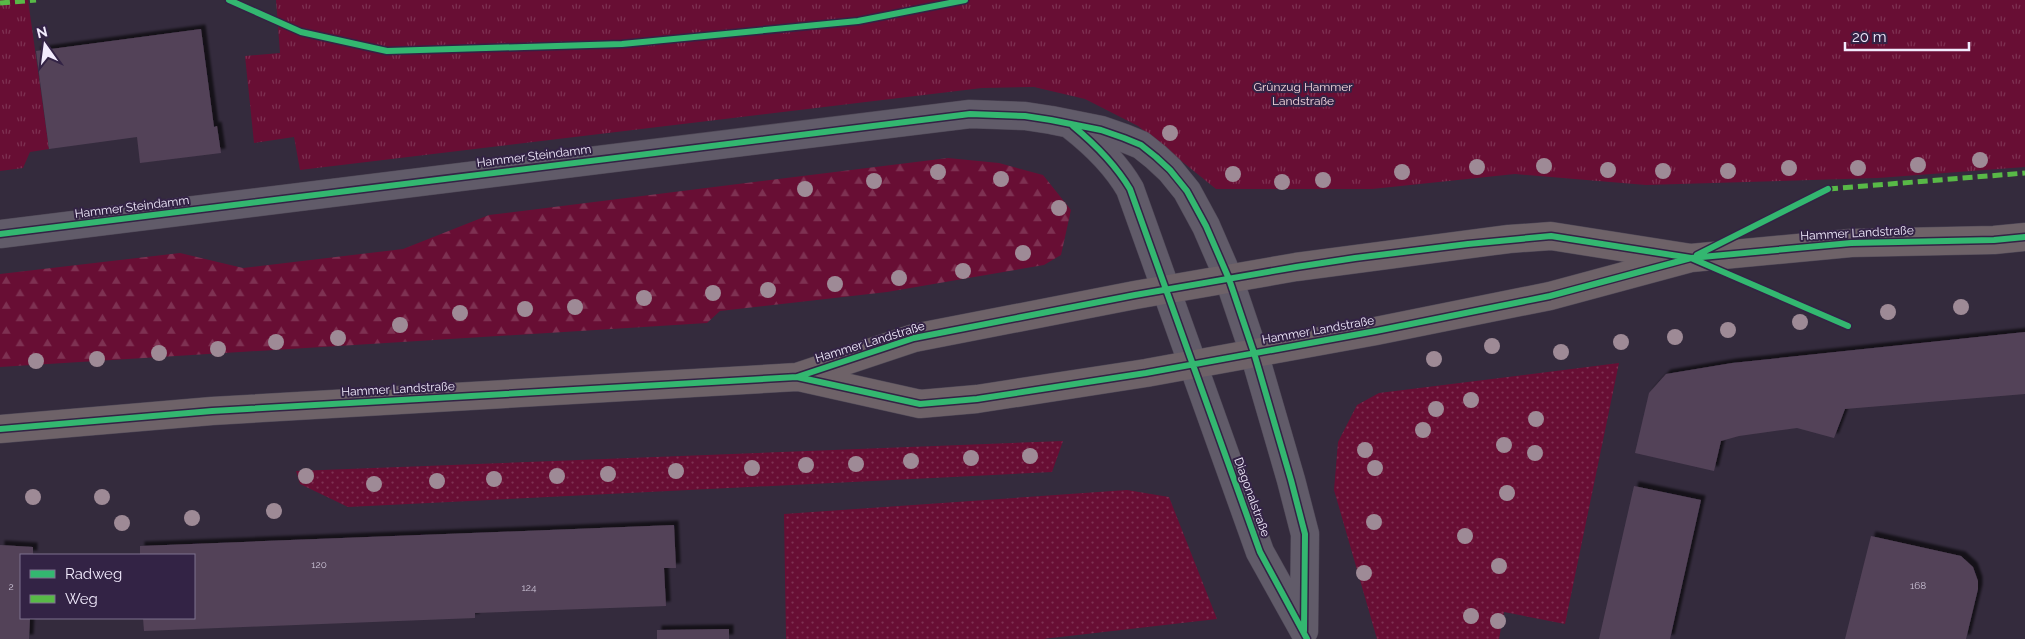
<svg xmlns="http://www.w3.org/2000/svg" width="2025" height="639" font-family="Raleway,sans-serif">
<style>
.grass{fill:url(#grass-dots)}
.forest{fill:url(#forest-firs)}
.park{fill:url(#park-tufts)}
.building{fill:#534258;filter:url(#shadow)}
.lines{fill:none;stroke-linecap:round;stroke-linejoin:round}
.minor-casing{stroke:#4f4857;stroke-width:29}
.major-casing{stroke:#4f4857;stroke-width:29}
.minor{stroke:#615b69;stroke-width:28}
.major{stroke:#6e6268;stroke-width:28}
.quiet{stroke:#58b947;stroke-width:5;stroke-dasharray:10 5;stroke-linecap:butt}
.cycleway-casing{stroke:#332345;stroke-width:9}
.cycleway{stroke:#33b770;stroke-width:6}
.tree{fill:#9e8a96}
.labels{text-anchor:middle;stroke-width:4;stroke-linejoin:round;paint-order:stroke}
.number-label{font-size:10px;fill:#cac1d4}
.park-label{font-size:12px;fill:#f5d8de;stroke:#332345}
.street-label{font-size:12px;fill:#f2ebfd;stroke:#332345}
</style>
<defs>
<pattern id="grass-dots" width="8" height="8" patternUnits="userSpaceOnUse" patternTransform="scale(1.25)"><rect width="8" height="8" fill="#680e34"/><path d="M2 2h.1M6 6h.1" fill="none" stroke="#7e3152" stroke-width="1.8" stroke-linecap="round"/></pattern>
<pattern id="forest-firs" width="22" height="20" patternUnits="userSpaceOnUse" patternTransform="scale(1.25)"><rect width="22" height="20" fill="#680e34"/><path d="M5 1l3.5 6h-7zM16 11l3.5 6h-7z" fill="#7e3152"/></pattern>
<pattern id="park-tufts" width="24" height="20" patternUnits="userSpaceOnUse" patternTransform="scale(1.25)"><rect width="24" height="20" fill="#680e34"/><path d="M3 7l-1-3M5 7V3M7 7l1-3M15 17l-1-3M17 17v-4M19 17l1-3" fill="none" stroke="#7e3152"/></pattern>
<filter id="shadow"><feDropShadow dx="4.5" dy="-4.5" stdDeviation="1" flood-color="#0009"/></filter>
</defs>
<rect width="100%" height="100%" fill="#342b3d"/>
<!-- grass -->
<path class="grass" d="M 1619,363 L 1565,624 L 1504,612 L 1499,639 L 1377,639 L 1334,490 L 1338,442 L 1357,405 L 1379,393 Z
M 1063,441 L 1052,472 L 348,507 L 300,484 L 296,471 Z
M 1127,490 L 1169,497 L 1217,619 L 1043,639 L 786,639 L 784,514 Z"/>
<!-- forest -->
<path class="forest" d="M 948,158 L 999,163 L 1043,175 L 1071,210 L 1061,255 L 1044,265 L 887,292 L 720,311 L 707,323 L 0,367 L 0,274 L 180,253 L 243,268 L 403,249 L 489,215 Z"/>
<!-- park -->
<path class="park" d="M 0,0 L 28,0 L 49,149 L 30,152 L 23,168 L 0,171 Z
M 276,0 L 2025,0 L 2025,167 L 1878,178 L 1646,185 L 1515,174 L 1372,189 L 1216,189 L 1138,126 L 1085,99 L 1034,87 L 982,88 L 300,170 L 294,137 L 254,143 L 245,56 L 280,53 Z"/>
<!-- building -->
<path class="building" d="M 201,29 L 214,127 L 217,126 L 221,153 L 140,163 L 137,137 L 49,149 L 36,51 Z
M 2025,332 L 2025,394 L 1845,409 L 1834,438 L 1797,428 L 1739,436 L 1721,441 L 1714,471 L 1635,453 L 1649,393 L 1666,374 L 1732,363 Z
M 1634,486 L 1701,500 L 1670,639 L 1599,639 Z
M 674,525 L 676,568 L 664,568 L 666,606 L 475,613 L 475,618 L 144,631 L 143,618 L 194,618 L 194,555 L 140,555 L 140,546 Z
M 1871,536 L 1961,556 L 1973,567 L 1978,581 L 1978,589 L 1966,639 L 1845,639 Z
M 0,545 L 33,547 L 33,555 L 21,555 L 21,618 L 30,618 L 29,639 L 0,639 Z
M 729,629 L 729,639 L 657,639 L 657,630 Z"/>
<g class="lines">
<!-- minor casing -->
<g class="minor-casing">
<path id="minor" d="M 1072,126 C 1095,144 1115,163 1130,189 L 1260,552 L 1304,631
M 0,234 L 970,114 L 1025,116 L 1051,120 L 1101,130 L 1124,138 L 1141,145 L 1156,157 L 1170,170 L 1187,191 L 1206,226 L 1229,279 L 1254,353 L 1291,480 L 1305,534 L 1304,631"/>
</g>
<!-- major casing -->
<g class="major-casing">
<path id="major" d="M 799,377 L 920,404 L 977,399 L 1146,373 L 1376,331 L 1550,296 L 1691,258 L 1851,243 L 1994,240 L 2025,237
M 0,429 L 212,411 L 797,377 L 914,338 L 1135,295 L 1296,267 L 1509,239 L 1551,236 L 1691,258"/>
</g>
<!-- minor -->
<use href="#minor" class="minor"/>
<!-- major -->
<use href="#major" class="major"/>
<!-- quiet -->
<path class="quiet" d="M 0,3 L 36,0
M 1828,189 L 2025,173"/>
<!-- cycleway casing -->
<g class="cycleway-casing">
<path id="cycleway" d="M 229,0 L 301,32 L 387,51 L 622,44 L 858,21 L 965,0
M 1073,126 C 1096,145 1115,164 1130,189 L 1260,552 L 1307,639
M 0,234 L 970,114 L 1025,116 L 1051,120 L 1101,130 L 1124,138 L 1141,145 L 1156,157 L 1170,170 L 1187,191 L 1206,226 L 1229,279 L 1254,353 L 1291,480 L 1305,534 L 1304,631
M 1697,255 L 1828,189
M 797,377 L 920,404 L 977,399 L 1146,373 L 1376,331 L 1550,296 L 1691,258 L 1851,243 L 1994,240 L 2025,237
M 0,429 L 212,411 L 797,377 L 914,338 L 1135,295 L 1296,267 L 1355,258 L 1468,244 L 1551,236 L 1691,258 L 1848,326"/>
</g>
<!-- cycleway -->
<use href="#cycleway" class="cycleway"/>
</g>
<!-- trees -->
<g class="tree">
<circle cx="1170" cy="133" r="8"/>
<circle cx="1980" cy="160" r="8"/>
<circle cx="1918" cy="165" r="8"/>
<circle cx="1544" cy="166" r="8"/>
<circle cx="1477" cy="167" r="8"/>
<circle cx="1789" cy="168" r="8"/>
<circle cx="1858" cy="168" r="8"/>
<circle cx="1608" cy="170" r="8"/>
<circle cx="1663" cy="171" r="8"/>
<circle cx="1728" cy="171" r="8"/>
<circle cx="938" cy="172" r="8"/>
<circle cx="1402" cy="172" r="8"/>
<circle cx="1233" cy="174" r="8"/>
<circle cx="1001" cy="179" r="8"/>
<circle cx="1323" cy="180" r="8"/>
<circle cx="874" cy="181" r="8"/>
<circle cx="1282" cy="182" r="8"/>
<circle cx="805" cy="189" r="8"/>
<circle cx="1059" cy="208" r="8"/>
<circle cx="1023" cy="253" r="8"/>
<circle cx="963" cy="271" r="8"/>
<circle cx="899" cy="278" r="8"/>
<circle cx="835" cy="284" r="8"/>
<circle cx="768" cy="290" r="8"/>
<circle cx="713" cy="293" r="8"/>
<circle cx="644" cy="298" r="8"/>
<circle cx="575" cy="307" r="8"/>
<circle cx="1961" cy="307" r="8"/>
<circle cx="525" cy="309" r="8"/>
<circle cx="1888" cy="312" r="8"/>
<circle cx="460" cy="313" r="8"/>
<circle cx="1800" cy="322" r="8"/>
<circle cx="400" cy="325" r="8"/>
<circle cx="1728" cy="330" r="8"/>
<circle cx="1675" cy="337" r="8"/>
<circle cx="338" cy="338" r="8"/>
<circle cx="276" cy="342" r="8"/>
<circle cx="1621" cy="342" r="8"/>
<circle cx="1492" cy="346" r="8"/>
<circle cx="218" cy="349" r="8"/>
<circle cx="1561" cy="352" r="8"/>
<circle cx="159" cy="353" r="8"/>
<circle cx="97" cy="359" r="8"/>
<circle cx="1434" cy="359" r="8"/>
<circle cx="36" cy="361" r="8"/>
<circle cx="1471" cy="400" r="8"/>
<circle cx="1436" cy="409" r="8"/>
<circle cx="1536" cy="419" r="8"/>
<circle cx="1423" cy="430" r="8"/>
<circle cx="1504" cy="445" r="8"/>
<circle cx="1365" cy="450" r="8"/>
<circle cx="1535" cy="453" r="8"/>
<circle cx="1030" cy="456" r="8"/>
<circle cx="971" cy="458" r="8"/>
<circle cx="911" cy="461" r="8"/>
<circle cx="856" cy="464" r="8"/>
<circle cx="806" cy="465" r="8"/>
<circle cx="752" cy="468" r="8"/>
<circle cx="1375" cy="468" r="8"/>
<circle cx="676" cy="471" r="8"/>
<circle cx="608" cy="474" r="8"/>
<circle cx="306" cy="476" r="8"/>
<circle cx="557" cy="476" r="8"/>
<circle cx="494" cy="479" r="8"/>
<circle cx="437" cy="481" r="8"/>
<circle cx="374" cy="484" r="8"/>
<circle cx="1507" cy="493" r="8"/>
<circle cx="33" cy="497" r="8"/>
<circle cx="102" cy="497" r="8"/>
<circle cx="274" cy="511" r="8"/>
<circle cx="192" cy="518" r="8"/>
<circle cx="1374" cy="522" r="8"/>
<circle cx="122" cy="523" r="8"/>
<circle cx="1465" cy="536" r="8"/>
<circle cx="1499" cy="566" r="8"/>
<circle cx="1364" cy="573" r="8"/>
<circle cx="1471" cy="616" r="8"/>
<circle cx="1498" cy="621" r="8"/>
</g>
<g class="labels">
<!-- number labels -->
<g class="number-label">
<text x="319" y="568">120</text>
<text x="1918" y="589">168</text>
<text x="11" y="590">2</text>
<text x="529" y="591">124</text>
</g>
<!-- park labels -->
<g class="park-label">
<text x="1303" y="91">Grünzug Hammer<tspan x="1303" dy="14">Landstraße</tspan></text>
</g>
<!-- street labels -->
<g class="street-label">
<text transform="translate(534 156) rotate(-7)" y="4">Hammer Steindamm</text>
<text transform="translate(132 207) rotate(-7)" y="4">Hammer Steindamm</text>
<text transform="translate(1857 233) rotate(-3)" y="4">Hammer Landstraße</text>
<text transform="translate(1318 330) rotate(-10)" y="4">Hammer Landstraße</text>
<text transform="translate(870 342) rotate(-17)" y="4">Hammer Landstraße</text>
<text transform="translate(398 389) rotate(-3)" y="4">Hammer Landstraße</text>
<text transform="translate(1252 497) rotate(70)" y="4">Diagonalstraße</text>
</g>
</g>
<!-- legend -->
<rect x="20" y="554" width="175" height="65" fill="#332345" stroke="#7f738f"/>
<rect x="30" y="570" width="25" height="8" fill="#33b770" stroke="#7f738f"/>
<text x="65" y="579" font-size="15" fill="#f2ebfd">Radweg</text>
<rect x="30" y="595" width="25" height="8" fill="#58b947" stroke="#7f738f"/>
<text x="65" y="604" font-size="15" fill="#f2ebfd">Weg</text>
<!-- north arrow -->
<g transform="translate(45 45) rotate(346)" stroke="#332345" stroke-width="4" paint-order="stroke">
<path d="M0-4L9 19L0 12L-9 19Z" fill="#f2ebfd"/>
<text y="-8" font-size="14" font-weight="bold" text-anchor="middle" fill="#f2ebfd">N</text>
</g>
<!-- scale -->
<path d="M1845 42v8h124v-8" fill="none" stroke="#f2ebfd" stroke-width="2.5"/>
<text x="1852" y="42" font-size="15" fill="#f2ebfd" stroke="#332345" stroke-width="4" paint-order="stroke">20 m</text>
</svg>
